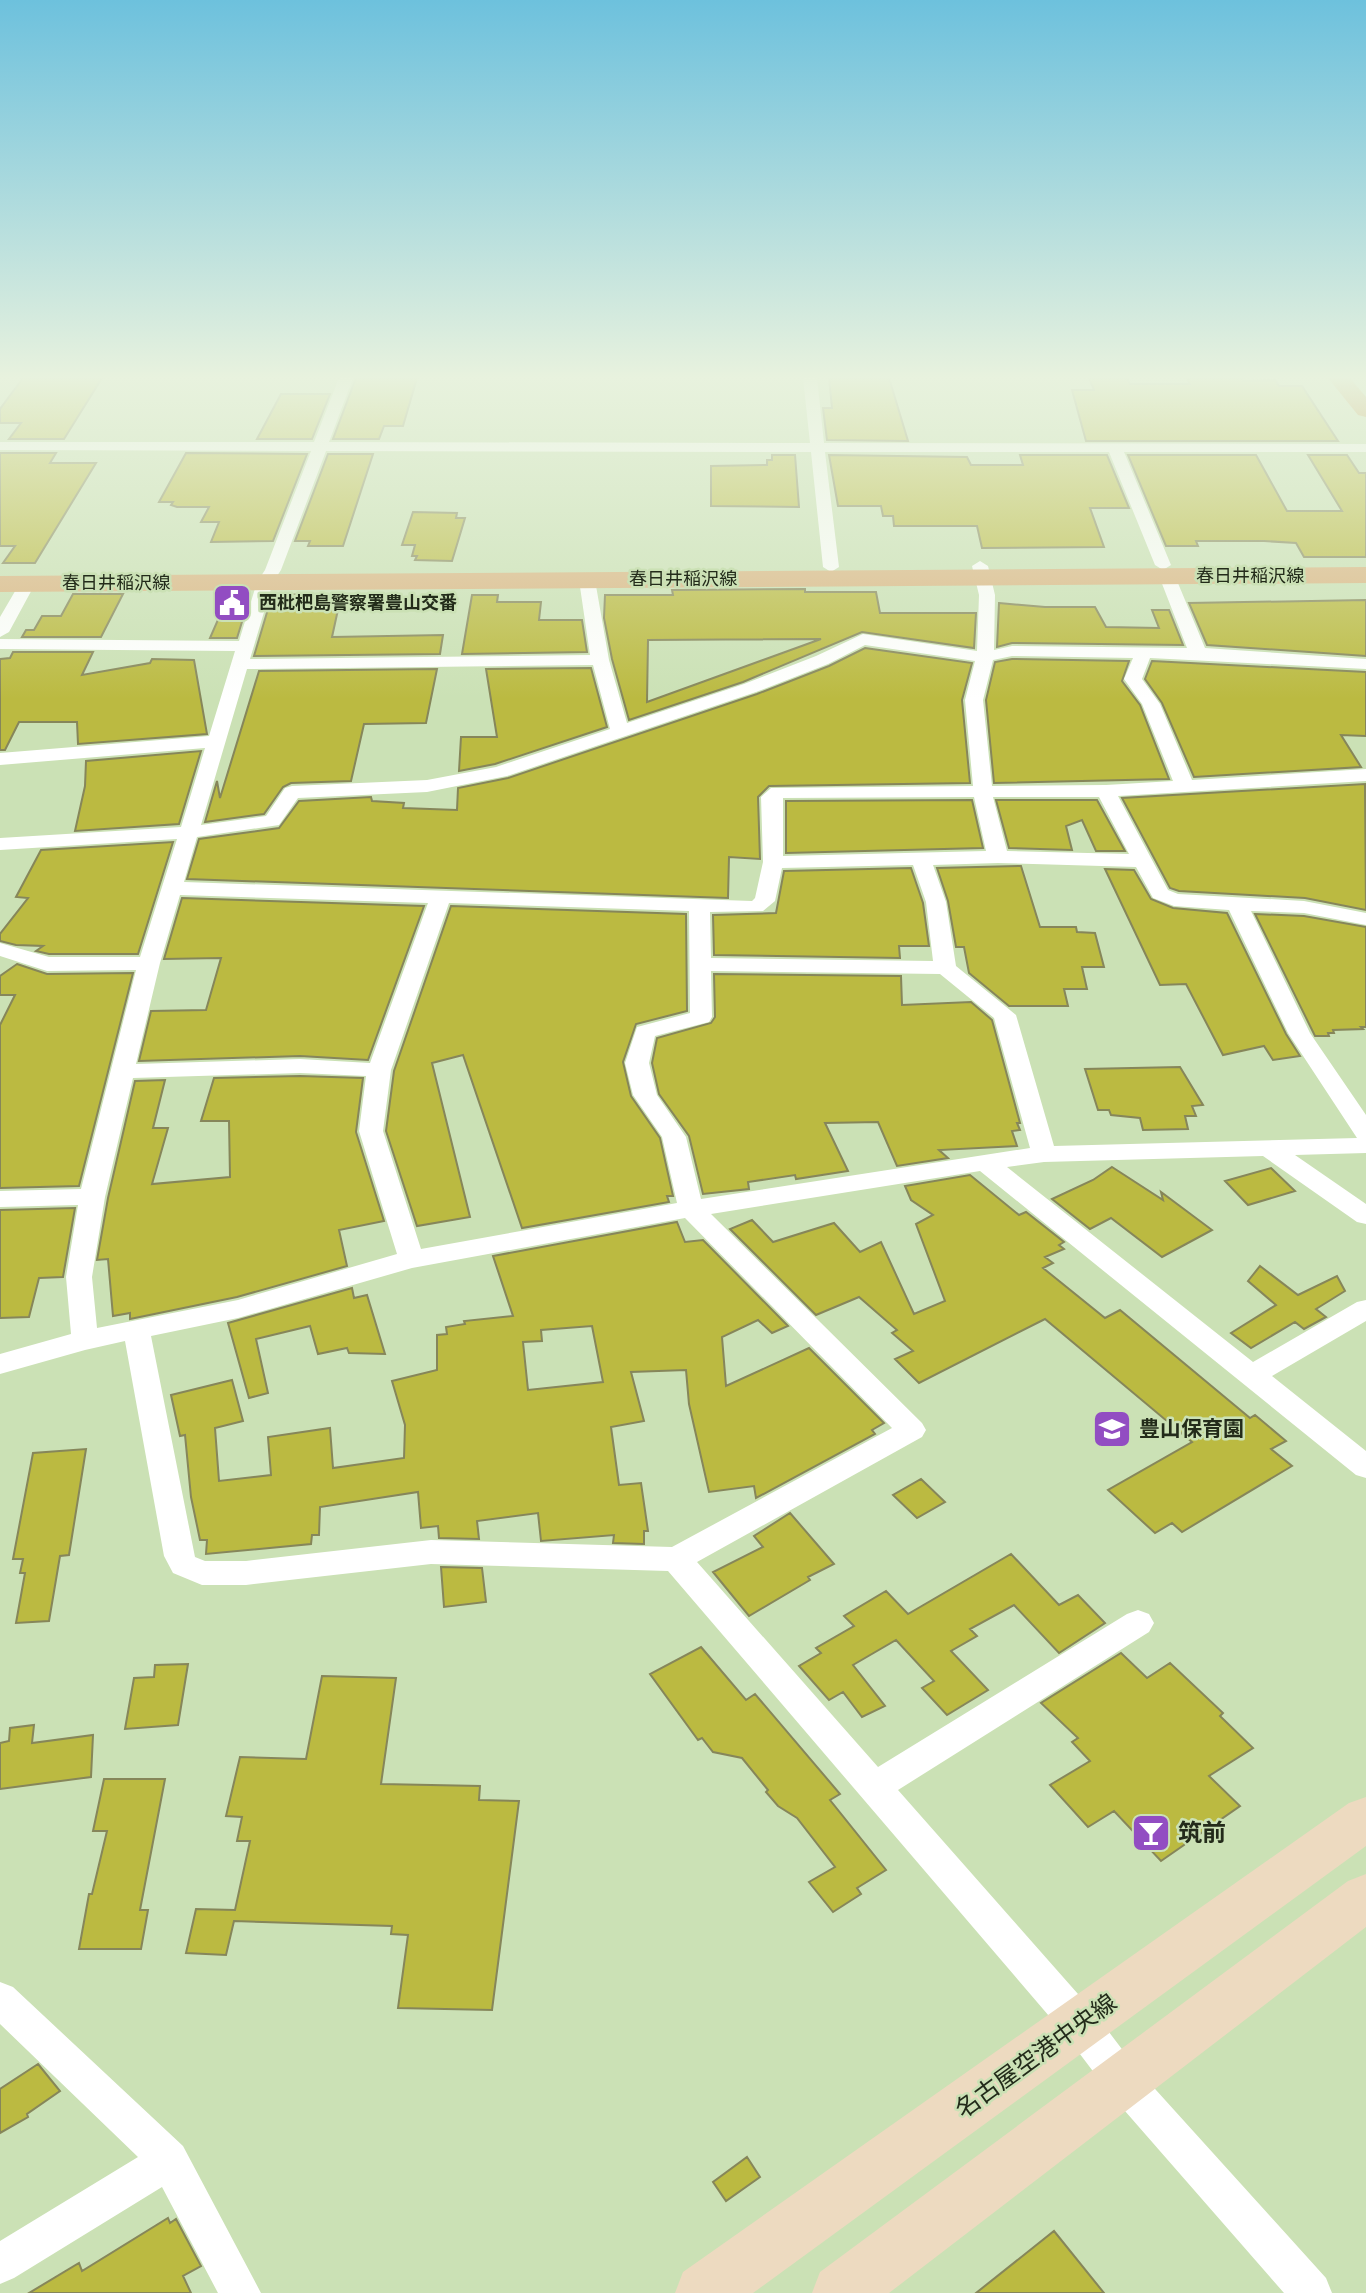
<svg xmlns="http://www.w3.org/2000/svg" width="1366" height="2293" font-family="'DM Sans','Noto Sans JP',sans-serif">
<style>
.building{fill:#bbba41;stroke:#86865a;stroke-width:2;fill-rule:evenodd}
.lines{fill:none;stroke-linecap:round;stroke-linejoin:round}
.street{fill:#fff;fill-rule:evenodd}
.secondary{fill:#eddac0;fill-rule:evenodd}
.primary{fill:#dbb481;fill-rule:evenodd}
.highway{fill:#c3822d;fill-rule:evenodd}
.labels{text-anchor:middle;stroke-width:5;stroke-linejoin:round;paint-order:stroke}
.far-street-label{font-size:18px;fill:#232b1a;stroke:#cbe1b5}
.far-poi-label{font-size:18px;font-weight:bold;fill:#232b1a;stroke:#cbe1b5;text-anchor:start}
.poi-label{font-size:21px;font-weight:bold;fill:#232b1a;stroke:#cbe1b5;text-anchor:start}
.near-poi-label{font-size:24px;font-weight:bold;fill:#232b1a;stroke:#cbe1b5;text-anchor:start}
.near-street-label{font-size:24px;fill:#232b1a;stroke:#cbe1b5}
</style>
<rect width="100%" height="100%" fill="#cbe1b5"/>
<!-- building -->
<path class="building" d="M 23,378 L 102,378 L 64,439 L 9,439 L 21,423 L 0,423 L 0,409 Z
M 356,378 L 417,378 L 403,426 L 384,426 L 379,439 L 333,439 Z
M 829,378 L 889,378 L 908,441 L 827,440 L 823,408 L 832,408 Z
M 1089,378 L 1127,378 L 1130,384 L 1190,384 L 1187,378 L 1242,378 L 1243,381 L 1275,380 L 1279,386 L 1302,386 L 1338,441 L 1086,441 L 1072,390 L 1094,390 Z
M 281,394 L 330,394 L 312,439 L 257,439 Z
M 0,453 L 56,453 L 50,463 L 96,463 L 35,563 L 3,563 L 15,546 L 0,546 Z
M 186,453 L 307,454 L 273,541 L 211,542 L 219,522 L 201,522 L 209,507 L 177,507 L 171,505 L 173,502 L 159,502 Z
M 328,454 L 373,454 L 343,546 L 308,546 L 310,541 L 295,541 Z
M 772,455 L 795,455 L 799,507 L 711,506 L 711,466 L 767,465 L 767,460 L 772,460 Z
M 829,455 L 967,457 L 971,465 L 1023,465 L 1020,455 L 1107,455 L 1129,508 L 1090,508 L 1104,547 L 982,548 L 977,526 L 894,526 L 893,516 L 883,516 L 881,506 L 838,506 Z
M 1128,455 L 1256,455 L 1287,511 L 1342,511 L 1308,455 L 1347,455 L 1359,473 L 1366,473 L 1366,557 L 1304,557 L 1296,543 L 1264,541 L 1196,541 L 1198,546 L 1166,546 Z
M 413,512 L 457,513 L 456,518 L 465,518 L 452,561 L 415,560 L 417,556 L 412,556 L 415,545 L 402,545 Z
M 805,589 L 805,592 L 876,592 L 880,613 L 976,613 L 974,648 L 862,632 L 743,682 L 629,720 L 612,659 L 604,618 L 605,595 L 673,595 L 672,590 ZM 821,639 L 647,702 L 648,640 Z
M 73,594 L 123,594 L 101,637 L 22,637 L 26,630 L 34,630 L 42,616 L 61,616 Z
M 276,594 L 316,595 L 313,605 L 339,605 L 332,637 L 443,635 L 440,654 L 254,656 L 271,599 L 274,599 Z
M 472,595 L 498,595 L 497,602 L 541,602 L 539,620 L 582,620 L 587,652 L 462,654 Z
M 227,599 L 249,599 L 237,638 L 210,638 Z
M 1366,600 L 1366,656 L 1207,645 L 1189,603 Z
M 999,603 L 1045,607 L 1095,607 L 1106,627 L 1159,628 L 1152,610 L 1169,610 L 1183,645 L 1012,643 L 997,647 Z
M 865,648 L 972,663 L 962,700 L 970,783 L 769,786 L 758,797 L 760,859 L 729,857 L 728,898 L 187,879 L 199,839 L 279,828 L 299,801 L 371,797 L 372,801 L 404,803 L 403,808 L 457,810 L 458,788 L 508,778 L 757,694 L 829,666 Z
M 13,652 L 93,652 L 82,675 L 150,663 L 152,659 L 194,660 L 207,734 L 78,744 L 77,722 L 19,722 L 5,750 L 0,750 L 0,659 L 10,658 Z
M 1012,659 L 1129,661 L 1122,681 L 1140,705 L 1169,779 L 994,783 L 986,700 L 995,662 Z
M 1152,661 L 1366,672 L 1366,736 L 1341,735 L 1361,767 L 1194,777 L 1162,703 L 1145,679 Z
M 591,668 L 607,727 L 495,764 L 459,771 L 461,737 L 497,737 L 486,669 Z
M 437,669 L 426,723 L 364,724 L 351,781 L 291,783 L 283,787 L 264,814 L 205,822 L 217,781 L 220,798 L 259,671 Z
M 201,751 L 179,824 L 75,831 L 85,786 L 86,761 Z
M 1365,784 L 1366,910 L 1305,898 L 1179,891 L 1170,888 L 1122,798 Z
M 972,800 L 983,848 L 786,853 L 786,801 Z
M 996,800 L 1097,800 L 1125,851 L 1096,851 L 1082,820 L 1066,826 L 1072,850 L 1009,848 Z
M 173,842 L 138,954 L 49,954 L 36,951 L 43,946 L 16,945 L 0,941 L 0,934 L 28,898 L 16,897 L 41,850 Z
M 1021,866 L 1040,927 L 1076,927 L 1077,932 L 1095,933 L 1104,967 L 1082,967 L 1087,989 L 1064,989 L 1068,1006 L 1009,1006 L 969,973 L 964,947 L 956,947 L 948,901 L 937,868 Z
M 911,868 L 923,903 L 929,946 L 899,946 L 900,958 L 714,955 L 713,915 L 776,913 L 784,871 Z
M 1105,869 L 1134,870 L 1151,899 L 1173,908 L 1227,913 L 1286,1034 L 1300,1056 L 1273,1060 L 1264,1046 L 1223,1055 L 1186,984 L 1160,985 Z
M 182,898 L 424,906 L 368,1060 L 300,1056 L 139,1061 L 151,1011 L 206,1010 L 221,958 L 164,959 Z
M 451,906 L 686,914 L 687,1011 L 636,1024 L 623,1062 L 631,1096 L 660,1138 L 673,1196 L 667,1196 L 669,1202 L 522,1228 L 463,1055 L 432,1063 L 470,1217 L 417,1226 L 386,1131 L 394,1071 Z
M 1255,914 L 1304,916 L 1366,927 L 1366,1027 L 1361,1027 L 1363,1029 L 1333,1030 L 1334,1033 L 1328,1033 L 1329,1036 L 1315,1036 Z
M 17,964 L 47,974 L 133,973 L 79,1186 L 0,1188 L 0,1025 L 15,995 L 0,995 L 0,976 Z
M 714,974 L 901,976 L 902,1005 L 971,1002 L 992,1020 L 1020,1123 L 1017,1123 L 1020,1130 L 1012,1131 L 1017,1146 L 939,1150 L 948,1158 L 897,1166 L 878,1122 L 825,1123 L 848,1171 L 796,1179 L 795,1175 L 748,1182 L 749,1189 L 703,1194 L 689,1136 L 659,1094 L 652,1063 L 657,1038 L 711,1023 L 715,1017 Z
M 1180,1067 L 1203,1105 L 1192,1106 L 1196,1116 L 1185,1116 L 1188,1129 L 1143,1130 L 1140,1118 L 1111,1115 L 1109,1110 L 1098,1110 L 1085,1069 Z
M 300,1076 L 363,1078 L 356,1132 L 384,1221 L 339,1230 L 347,1266 L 237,1297 L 130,1319 L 130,1313 L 113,1316 L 108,1259 L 97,1260 L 108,1198 L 135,1081 L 165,1080 L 153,1128 L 168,1128 L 152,1184 L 230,1177 L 229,1121 L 201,1121 L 214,1078 Z
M 1112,1167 L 1163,1200 L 1161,1192 L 1212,1230 L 1162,1257 L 1111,1218 L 1090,1229 L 1052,1199 L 1093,1180 Z
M 1271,1168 L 1295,1191 L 1248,1205 L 1225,1181 Z
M 970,1175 L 1019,1215 L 1026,1212 L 1064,1242 L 1059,1245 L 1064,1249 L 1045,1257 L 1053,1263 L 1043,1268 L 1105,1318 L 1120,1310 L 1250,1418 L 1255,1415 L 1286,1441 L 1271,1449 L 1292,1466 L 1182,1532 L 1172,1523 L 1155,1533 L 1108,1490 L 1192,1442 L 1045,1319 L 919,1383 L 895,1359 L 913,1351 L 892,1333 L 897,1330 L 859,1297 L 816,1315 L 730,1229 L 752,1220 L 773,1242 L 834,1223 L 860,1252 L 881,1242 L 914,1314 L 945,1301 L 916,1224 L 933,1215 L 911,1200 L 905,1186 Z
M 75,1208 L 63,1277 L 39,1278 L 29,1317 L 0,1318 L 0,1210 Z
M 677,1222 L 685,1242 L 703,1240 L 788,1326 L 772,1333 L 758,1320 L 722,1337 L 726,1386 L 809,1348 L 884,1423 L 872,1430 L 875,1434 L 756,1498 L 754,1486 L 709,1492 L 689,1404 L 686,1370 L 631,1372 L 644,1421 L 611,1427 L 619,1485 L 641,1483 L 648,1531 L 644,1531 L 644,1544 L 613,1543 L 614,1535 L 541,1541 L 538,1513 L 477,1521 L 479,1539 L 439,1538 L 438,1526 L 421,1528 L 418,1492 L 320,1507 L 319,1535 L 312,1535 L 311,1544 L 206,1554 L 207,1540 L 200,1540 L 191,1497 L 185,1435 L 180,1436 L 171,1395 L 232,1380 L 243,1421 L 215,1428 L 219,1481 L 271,1475 L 268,1437 L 330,1428 L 333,1468 L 404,1458 L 405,1425 L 392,1381 L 437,1370 L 437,1335 L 447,1334 L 446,1327 L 465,1324 L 464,1321 L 513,1316 L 493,1256 ZM 592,1326 L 603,1382 L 528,1390 L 523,1342 L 542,1341 L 541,1330 Z
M 1260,1266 L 1298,1295 L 1337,1276 L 1345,1291 L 1316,1309 L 1326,1317 L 1304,1329 L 1295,1322 L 1251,1348 L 1231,1333 L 1276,1305 L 1248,1281 Z
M 352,1288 L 354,1298 L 367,1295 L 385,1354 L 349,1353 L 347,1348 L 318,1354 L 310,1326 L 256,1339 L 268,1393 L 249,1398 L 228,1323 Z
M 86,1449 L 69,1555 L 60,1556 L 49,1621 L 16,1623 L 25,1573 L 20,1573 L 23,1559 L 13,1559 L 33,1453 Z
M 921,1479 L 945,1502 L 917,1518 L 893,1495 Z
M 790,1513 L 834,1564 L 808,1577 L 810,1580 L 749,1616 L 713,1572 L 763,1547 L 754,1536 Z
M 1011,1554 L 1059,1605 L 1078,1595 L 1105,1623 L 1059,1653 L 1014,1605 L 970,1629 L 977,1636 L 951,1651 L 988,1690 L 947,1715 L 922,1688 L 934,1681 L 896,1640 L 853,1665 L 885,1706 L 862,1717 L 843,1692 L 829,1700 L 799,1666 L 821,1653 L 816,1648 L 854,1626 L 844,1616 L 886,1591 L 908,1614 Z
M 441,1567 L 482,1568 L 486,1602 L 444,1607 Z
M 701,1647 L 746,1700 L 755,1694 L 840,1794 L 830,1800 L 886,1870 L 857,1888 L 861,1894 L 833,1912 L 809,1882 L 835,1867 L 797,1818 L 778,1806 L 766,1792 L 768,1790 L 742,1758 L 713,1752 L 702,1738 L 698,1740 L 650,1674 Z
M 1121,1653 L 1147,1678 L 1170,1663 L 1223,1713 L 1220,1716 L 1253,1748 L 1209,1776 L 1240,1806 L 1161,1861 L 1114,1811 L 1088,1827 L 1050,1785 L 1090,1761 L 1072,1742 L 1078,1738 L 1041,1703 Z
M 188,1664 L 178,1725 L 125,1729 L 134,1678 L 154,1677 L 155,1665 Z
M 322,1676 L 396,1678 L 381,1784 L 480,1786 L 479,1800 L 519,1801 L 492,2010 L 398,2008 L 408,1935 L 391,1934 L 392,1926 L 234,1921 L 226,1955 L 186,1953 L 196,1909 L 235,1910 L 250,1841 L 237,1841 L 242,1817 L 226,1816 L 240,1757 L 306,1759 Z
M 34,1725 L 32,1743 L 93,1735 L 91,1777 L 0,1789 L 0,1743 L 9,1741 L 10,1728 Z
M 104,1779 L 165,1779 L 140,1910 L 148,1910 L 141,1949 L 79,1949 L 89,1894 L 92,1894 L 107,1831 L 93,1831 Z
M 38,2064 L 60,2091 L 27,2114 L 28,2117 L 0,2133 L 0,2089 Z
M 747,2157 L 760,2177 L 726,2201 L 713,2182 Z
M 168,2218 L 170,2223 L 176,2219 L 201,2266 L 183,2276 L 191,2293 L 29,2293 L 79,2263 L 82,2271 Z
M 1054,2231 L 1104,2293 L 976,2293 Z"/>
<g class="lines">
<!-- street -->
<path class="street" d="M 339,378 L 353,378 L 329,442 L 810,443 L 803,378 L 817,378 L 824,443 L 1366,444 L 1366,452 L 1124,452 L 1171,565 L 1163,570 L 1155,565 L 1109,452 L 825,452 L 839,567 L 831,572 L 823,567 L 811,452 L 326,451 L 281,570 L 273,582 L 250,659 L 590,655 L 579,580 L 587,575 L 595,580 L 609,660 L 627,723 L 744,684 L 816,656 L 863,634 L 977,651 L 979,595 L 972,566 L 980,561 L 988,566 L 995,595 L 994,650 L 1012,646 L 1187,648 L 1159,576 L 1167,571 L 1175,576 L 1205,648 L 1366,659 L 1366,669 L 1150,658 L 1142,679 L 1160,704 L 1192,780 L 1366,769 L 1366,781 L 1118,796 L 1168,890 L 1178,894 L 1304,901 L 1366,913 L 1366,925 L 1304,913 L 1251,911 L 1310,1033 L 1366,1115 L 1366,1153 L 1295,1155 L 1366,1204 L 1366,1224 L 1357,1222 L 1263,1156 L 1044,1162 L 1007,1167 L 1253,1362 L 1357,1302 L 1366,1300 L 1366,1321 L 1272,1376 L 1366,1451 L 1366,1478 L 1356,1475 L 980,1171 L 711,1214 L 922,1423 L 926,1430 L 922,1437 L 697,1562 L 878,1767 L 1127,1614 L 1138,1610 L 1149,1614 L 1154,1623 L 1149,1632 L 898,1790 L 1093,2011 L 1137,2069 L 1326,2278 L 1332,2293 L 1284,2293 L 1111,2095 L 1067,2037 L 668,1571 L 431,1564 L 246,1585 L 202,1585 L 173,1573 L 164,1556 L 125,1341 L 85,1350 L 0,1374 L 0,1354 L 71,1334 L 66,1277 L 78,1205 L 0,1207 L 0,1191 L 81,1189 L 136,970 L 47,971 L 0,956 L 0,943 L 49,957 L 140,957 L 177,839 L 0,850 L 0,838 L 181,827 L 205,748 L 0,765 L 0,753 L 209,736 L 235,651 L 0,649 L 0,639 L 239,641 L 257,582 L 265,570 L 311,451 L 0,450 L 0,442 L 314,442 ZM 865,645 L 975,661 L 965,700 L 973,786 L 771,788 L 761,797 L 763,862 L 755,898 L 752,901 L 184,882 L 197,837 L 279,825 L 298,798 L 427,792 L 507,776 L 756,692 L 828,664 ZM 1012,656 L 1133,658 L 1124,679 L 1142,704 L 1173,781 L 1106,785 L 992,786 L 983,700 L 993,660 ZM 593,665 L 610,729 L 496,767 L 427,780 L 292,786 L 285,788 L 266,816 L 201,825 L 247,669 ZM 974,797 L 986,851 L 783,856 L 783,798 ZM 993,797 L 1099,797 L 1129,854 L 1007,851 ZM 998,863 L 1136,867 L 1153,898 L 1174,906 L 1229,910 L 1288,1033 L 1357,1138 L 1054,1146 L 1016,1015 L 956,966 L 946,902 L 933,865 ZM 913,865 L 926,902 L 933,961 L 711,958 L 710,912 L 763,911 L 775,901 L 782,868 ZM 180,895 L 428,903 L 370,1063 L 300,1059 L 136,1064 L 160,963 ZM 449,903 L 689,911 L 690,1013 L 637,1027 L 625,1063 L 633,1095 L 662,1137 L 677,1203 L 421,1249 L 383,1131 L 391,1070 ZM 711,971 L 940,974 L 994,1018 L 1030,1148 L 701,1199 L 686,1137 L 657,1095 L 649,1063 L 655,1036 L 709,1022 L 712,1017 ZM 300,1073 L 366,1076 L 359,1131 L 397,1254 L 238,1300 L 97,1328 L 92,1277 L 105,1197 L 133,1078 ZM 685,1218 L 892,1428 L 672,1547 L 431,1540 L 246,1561 L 205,1561 L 195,1557 L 151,1336 L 238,1318 L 412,1268 Z
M 27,579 L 35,584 L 9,632 L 0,637 L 0,617 L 21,581 Z
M 0,1982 L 13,1987 L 183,2146 L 261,2293 L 218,2293 L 162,2187 L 14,2278 L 0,2284 L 0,2241 L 138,2157 L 0,2024 Z"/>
<!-- secondary -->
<path class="secondary" d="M 1366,1797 L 1366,1846 L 753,2293 L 675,2293 L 683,2272 L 1349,1803 Z
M 1366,1874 L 1366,1927 L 889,2293 L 812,2293 L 820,2272 L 1348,1881 Z"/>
<!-- primary -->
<path class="primary" d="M 1366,567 L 1366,583 L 0,592 L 0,576 Z"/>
<!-- highway -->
<path class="highway" d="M 1328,378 L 1350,378 L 1366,397 L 1366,417 L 1358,415 Z"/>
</g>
<!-- sky -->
<linearGradient id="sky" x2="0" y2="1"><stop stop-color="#6dc1dd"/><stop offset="0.54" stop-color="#e8f2de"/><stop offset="1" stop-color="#e8f2de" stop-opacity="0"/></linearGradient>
<rect width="1366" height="699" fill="url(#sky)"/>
<!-- icons -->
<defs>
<g id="civic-square" transform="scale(2.0125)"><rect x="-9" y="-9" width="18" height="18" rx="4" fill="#924dc2" stroke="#cbe1b5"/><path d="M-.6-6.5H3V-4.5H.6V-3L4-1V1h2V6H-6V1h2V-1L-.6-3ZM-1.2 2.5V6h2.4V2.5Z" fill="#fff"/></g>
<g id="school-square" transform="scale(2.0125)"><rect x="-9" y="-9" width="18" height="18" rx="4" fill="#924dc2" stroke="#cbe1b5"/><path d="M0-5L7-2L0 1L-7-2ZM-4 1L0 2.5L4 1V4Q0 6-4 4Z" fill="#fff"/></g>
<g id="bar-square" transform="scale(2.0125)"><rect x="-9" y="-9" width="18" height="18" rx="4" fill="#924dc2" stroke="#cbe1b5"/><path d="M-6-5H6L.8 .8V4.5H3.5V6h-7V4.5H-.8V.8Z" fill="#fff"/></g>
</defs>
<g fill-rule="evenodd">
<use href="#civic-square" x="232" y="603"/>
<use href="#school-square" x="1112" y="1429"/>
<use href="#bar-square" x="1151" y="1833"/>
</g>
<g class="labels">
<!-- far-street labels -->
<g class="far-street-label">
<text x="1250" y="582">春日井稲沢線</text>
<text x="683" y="585">春日井稲沢線</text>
<text x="116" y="589">春日井稲沢線</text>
</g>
<!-- far-poi labels -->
<g class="far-poi-label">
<text x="259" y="609">西枇杷島警察署豊山交番</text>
</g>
<!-- poi labels -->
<g class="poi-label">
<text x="1139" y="1436">豊山保育園</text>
</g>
<!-- near-poi labels -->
<g class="near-poi-label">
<text x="1178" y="1841">筑前</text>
</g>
<!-- near-street labels -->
<g class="near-street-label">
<text transform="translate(1036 2056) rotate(-36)" y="8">名古屋空港中央線</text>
</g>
</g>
</svg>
